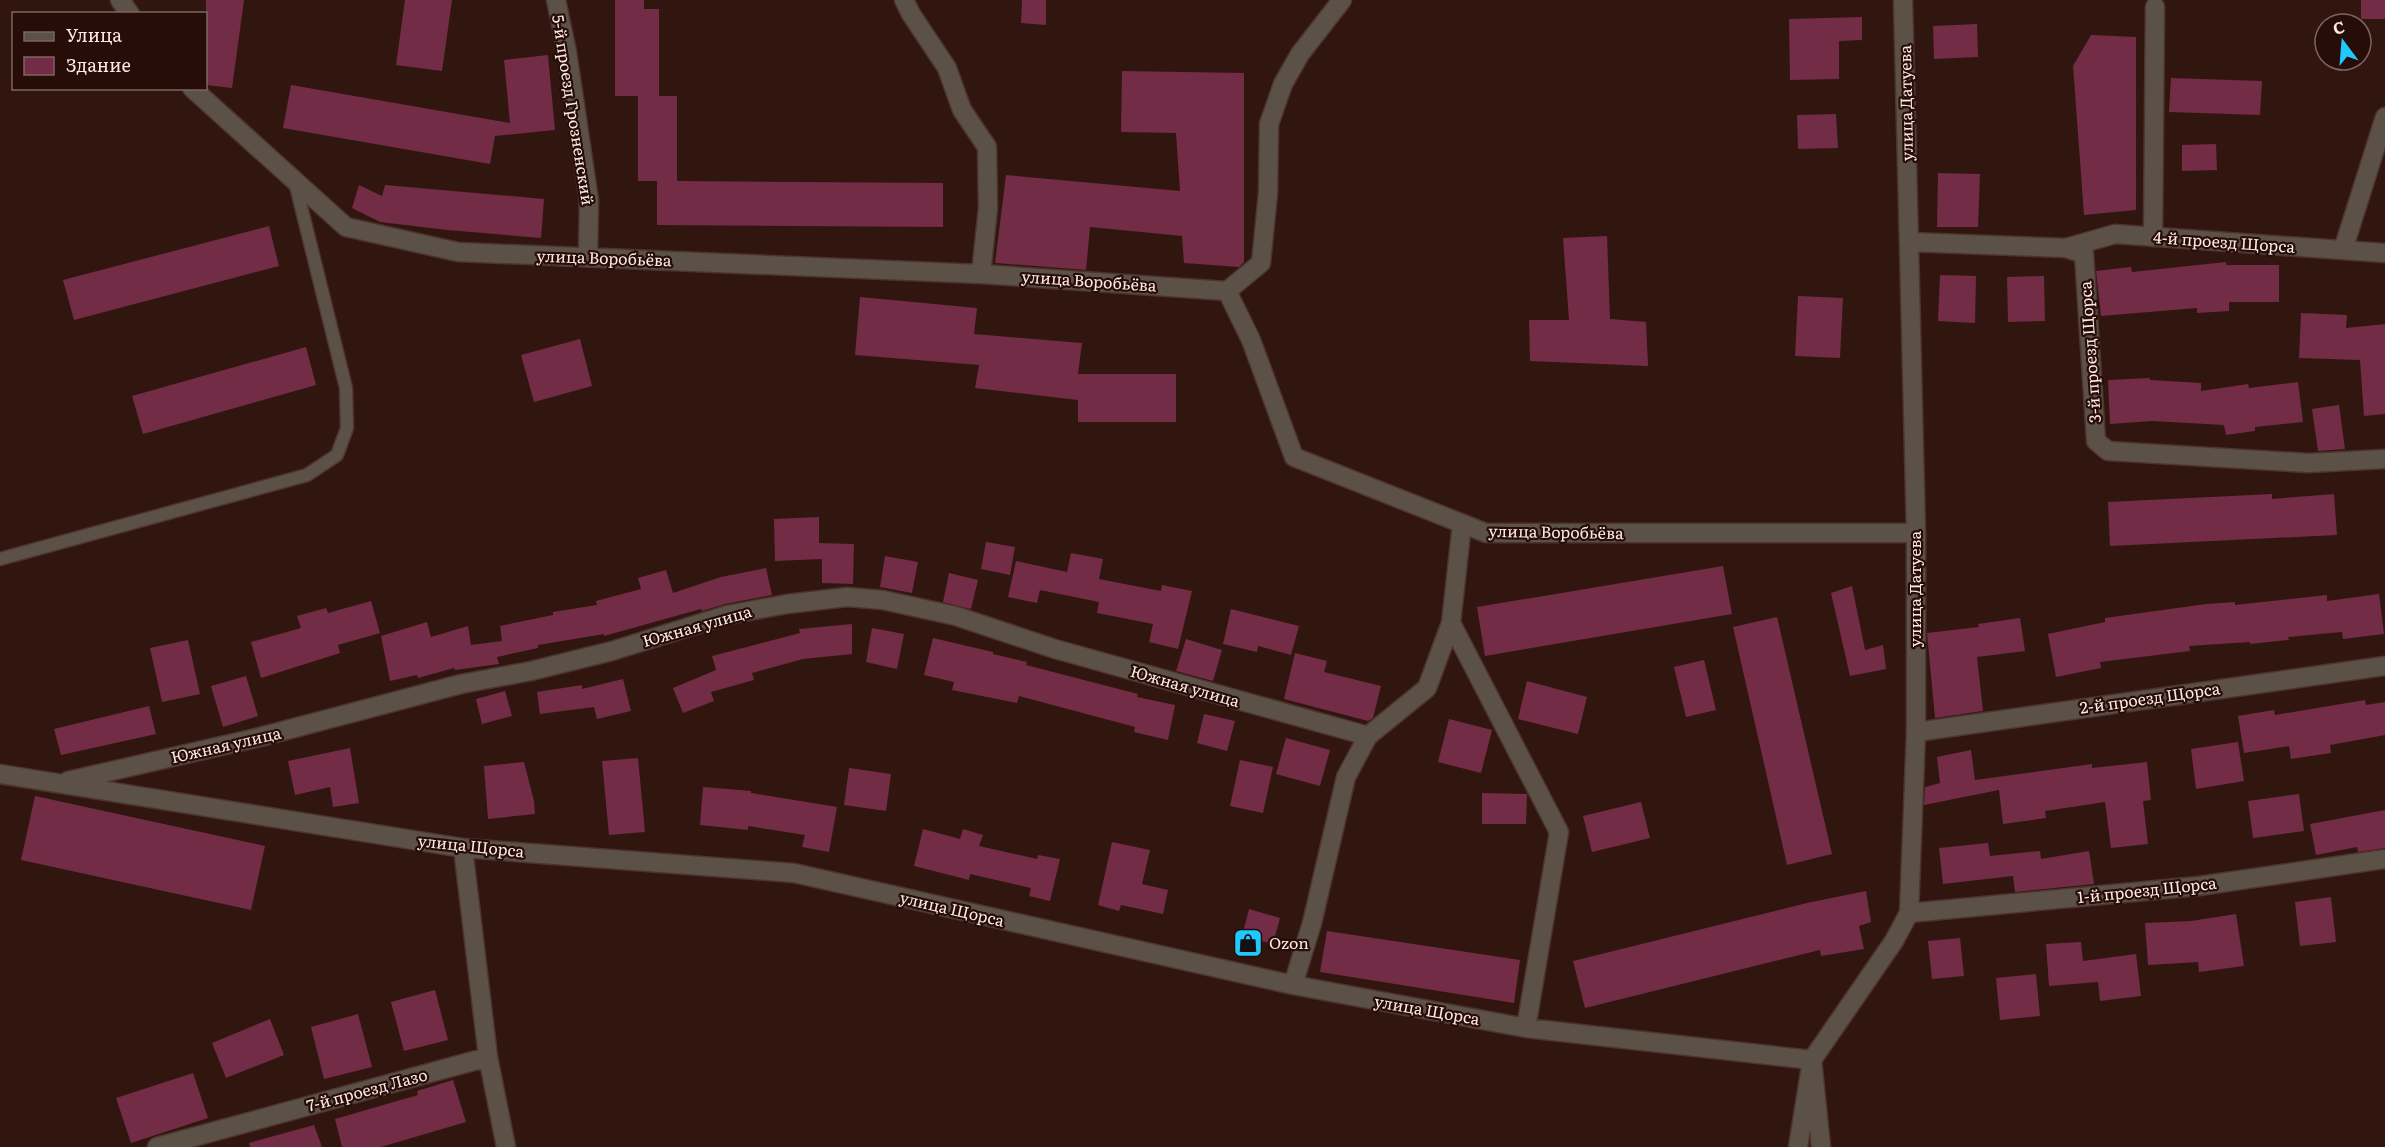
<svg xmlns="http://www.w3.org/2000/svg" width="2385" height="1147" font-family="Literata,serif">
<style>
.building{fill:#722c45}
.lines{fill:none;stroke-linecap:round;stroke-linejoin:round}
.service-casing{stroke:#4e342e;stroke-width:15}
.minor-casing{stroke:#4e342e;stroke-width:21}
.tertiary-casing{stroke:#4e342e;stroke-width:21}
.service{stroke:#5b5147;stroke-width:12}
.minor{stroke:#5b5147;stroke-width:18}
.tertiary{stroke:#5b5147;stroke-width:18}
.labels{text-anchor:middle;stroke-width:4.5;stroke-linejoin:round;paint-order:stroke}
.street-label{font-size:16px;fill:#fde9e4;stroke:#270d07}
.poi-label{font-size:16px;fill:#fde9e4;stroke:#270d07;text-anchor:start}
</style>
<rect width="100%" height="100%" fill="#311610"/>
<!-- building -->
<path class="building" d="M 206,0 L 244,0 L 232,88 L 206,85 Z
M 405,0 L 452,0 L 442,71 L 396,65 Z
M 615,0 L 644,0 L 644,9 L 659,9 L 659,96 L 677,96 L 677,181 L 943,183 L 943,227 L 657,225 L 657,181 L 638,181 L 638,96 L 615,96 Z
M 1022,0 L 1046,0 L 1046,25 L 1021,23 Z
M 2361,0 L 2385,0 L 2385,19 L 2361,19 Z
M 1862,17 L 1862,40 L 1839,41 L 1839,79 L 1790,80 L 1789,19 Z
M 1977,24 L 1978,57 L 1934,59 L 1933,26 Z
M 2091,35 L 2136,37 L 2136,210 L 2084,215 L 2073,66 Z
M 548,55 L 555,130 L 495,136 L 490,164 L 283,128 L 291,85 L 510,123 L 504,60 Z
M 1122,71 L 1244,73 L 1244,262 L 1239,267 L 1184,263 L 1182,236 L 1090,227 L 1086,270 L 995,263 L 1006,175 L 1180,191 L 1176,133 L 1121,132 Z
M 2171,78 L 2262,81 L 2260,115 L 2169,112 Z
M 1836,114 L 1838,148 L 1798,149 L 1797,115 Z
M 2216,144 L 2217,170 L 2182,171 L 2182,145 Z
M 1938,173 L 1980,174 L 1978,227 L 1937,227 Z
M 359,185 L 382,196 L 385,185 L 544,199 L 541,238 L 447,230 L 380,222 L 352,208 Z
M 269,226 L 279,266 L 74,320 L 63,280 Z
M 1607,236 L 1610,319 L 1646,322 L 1648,366 L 1530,361 L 1529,320 L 1569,320 L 1563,238 Z
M 2226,262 L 2226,265 L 2279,265 L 2279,302 L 2229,302 L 2229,311 L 2197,313 L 2197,308 L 2101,316 L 2096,271 L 2131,267 L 2132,272 Z
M 1940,275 L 1976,276 L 1975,323 L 1938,321 Z
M 2044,276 L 2045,321 L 2008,322 L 2007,277 Z
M 1798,296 L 1843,298 L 1840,358 L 1795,356 Z
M 860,297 L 977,308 L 974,334 L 1082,343 L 1078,374 L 1176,374 L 1176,422 L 1078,422 L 1078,400 L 975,388 L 979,365 L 855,355 Z
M 2301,313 L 2347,315 L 2346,328 L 2385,324 L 2385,414 L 2364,416 L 2360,360 L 2299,358 Z
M 580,339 L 592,386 L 534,402 L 521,355 Z
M 306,347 L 316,385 L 143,434 L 132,396 Z
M 2150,378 L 2150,380 L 2201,383 L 2201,391 L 2248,384 L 2249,388 L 2298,382 L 2303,422 L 2255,427 L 2255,431 L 2226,435 L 2224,425 L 2152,421 L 2110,424 L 2108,380 Z
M 2339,405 L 2345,449 L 2318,451 L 2312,409 Z
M 2272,494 L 2272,499 L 2334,494 L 2337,535 L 2110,546 L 2108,502 Z
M 819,517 L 819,543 L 854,544 L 853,584 L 822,583 L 822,559 L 775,561 L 774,519 Z
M 986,542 L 1015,547 L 1010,575 L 981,569 Z
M 1071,553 L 1103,559 L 1099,579 L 1161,591 L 1162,585 L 1192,591 L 1178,649 L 1149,642 L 1153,624 L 1097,613 L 1099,602 L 1040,590 L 1037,603 L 1008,597 L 1016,561 L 1067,572 Z
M 885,556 L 918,562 L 912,593 L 880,587 Z
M 1723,566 L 1732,614 L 1485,656 L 1477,607 Z
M 766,568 L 772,595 L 725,604 L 702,611 L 701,609 L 604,636 L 604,634 L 538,645 L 538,648 L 497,657 L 499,664 L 455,670 L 454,668 L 418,678 L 417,675 L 390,681 L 381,636 L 427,622 L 431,637 L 468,626 L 471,645 L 502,641 L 500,626 L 553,615 L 553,612 L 597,605 L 596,601 L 641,589 L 638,578 L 666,570 L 673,593 L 721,577 Z
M 949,573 L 978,580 L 971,609 L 943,602 Z
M 1852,586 L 1865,650 L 1883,645 L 1886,669 L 1850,676 L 1831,593 Z
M 2379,594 L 2384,634 L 2343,639 L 2342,632 L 2288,637 L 2289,640 L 2250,644 L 2250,642 L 2189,646 L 2190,651 L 2100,662 L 2101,668 L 2056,677 L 2048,634 L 2105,622 L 2105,618 L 2206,604 L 2235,602 L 2235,605 L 2327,595 L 2327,601 Z
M 371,601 L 380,633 L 338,645 L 340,653 L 261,678 L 251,642 L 301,628 L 297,616 L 326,608 L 328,613 Z
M 1231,609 L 1299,626 L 1291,655 L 1258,646 L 1257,652 L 1223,644 Z
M 1777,617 L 1832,854 L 1787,865 L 1733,627 Z
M 2020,618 L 2025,651 L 1977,657 L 1983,711 L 1935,718 L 1927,633 L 1979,627 L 1978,624 Z
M 852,624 L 852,654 L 803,659 L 752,673 L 754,680 L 711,692 L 714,701 L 683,713 L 673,688 L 716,670 L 712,656 L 800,633 L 799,629 Z
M 872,628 L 904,634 L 897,669 L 866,662 Z
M 933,638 L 993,652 L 993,654 L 1027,662 L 1026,665 L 1138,694 L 1137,697 L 1175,705 L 1168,740 L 1134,732 L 1135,727 L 1019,696 L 1017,703 L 952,690 L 954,682 L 924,675 Z
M 1186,639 L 1222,650 L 1213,681 L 1176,671 Z
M 188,640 L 200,694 L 162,702 L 150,648 Z
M 1295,653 L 1327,661 L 1324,672 L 1381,686 L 1373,718 L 1368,721 L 1284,699 Z
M 1704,660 L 1716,710 L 1686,717 L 1674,667 Z
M 246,676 L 258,716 L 223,727 L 211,686 Z
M 623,679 L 631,711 L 597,719 L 594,707 L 540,714 L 537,692 L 582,685 L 582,689 Z
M 1527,681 L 1587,697 L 1578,734 L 1518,719 Z
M 505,691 L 512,716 L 482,724 L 476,699 Z
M 2365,700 L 2366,705 L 2385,702 L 2385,735 L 2330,745 L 2331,753 L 2291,759 L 2289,746 L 2244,753 L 2238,716 L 2274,710 L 2275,715 Z
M 149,706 L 156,734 L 61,755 L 54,729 Z
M 1204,714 L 1235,721 L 1227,751 L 1197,743 Z
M 1449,719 L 1492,730 L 1481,773 L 1438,762 Z
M 1286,738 L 1330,750 L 1320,786 L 1276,774 Z
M 2238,742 L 2244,781 L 2196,789 L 2191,749 Z
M 350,748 L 359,803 L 333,807 L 330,787 L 295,795 L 288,761 Z
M 1971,750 L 1975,780 L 2092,764 L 2092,768 L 2147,762 L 2151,800 L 2143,801 L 2148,844 L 2111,848 L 2105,802 L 2045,811 L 2046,818 L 2003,824 L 1999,790 L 1924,805 L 1925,787 L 1940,783 L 1937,757 Z
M 638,758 L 645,832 L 609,835 L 602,761 Z
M 1240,760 L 1273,767 L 1263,813 L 1230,806 Z
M 524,762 L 534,801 L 535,814 L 488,819 L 484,766 Z
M 849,768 L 891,774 L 886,811 L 844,805 Z
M 703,787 L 751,791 L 751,793 L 837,807 L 829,852 L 802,847 L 805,835 L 748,826 L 748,830 L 700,825 Z
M 1482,793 L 1527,794 L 1526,824 L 1482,824 Z
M 2299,794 L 2304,831 L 2253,838 L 2248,801 Z
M 35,796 L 265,846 L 251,910 L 21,860 Z
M 1641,802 L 1650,838 L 1592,852 L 1583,816 Z
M 2385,810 L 2385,848 L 2358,852 L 2357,847 L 2316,855 L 2310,824 Z
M 923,829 L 960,839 L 963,829 L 983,835 L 979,846 L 1037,859 L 1038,855 L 1060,859 L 1050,901 L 1029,896 L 1031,888 L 970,874 L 969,880 L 914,866 Z
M 1112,842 L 1150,850 L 1142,884 L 1168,890 L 1163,914 L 1121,905 L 1119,911 L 1098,905 Z
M 1988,843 L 1990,856 L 2040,851 L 2041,859 L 2089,851 L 2094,884 L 2015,892 L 2013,876 L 1943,884 L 1939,848 Z
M 1866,891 L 1871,922 L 1859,926 L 1864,949 L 1821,956 L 1820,950 L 1585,1008 L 1573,961 L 1807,903 Z
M 2331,897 L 2336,942 L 2300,946 L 2295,902 Z
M 1249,909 L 1280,918 L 1273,944 L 1242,936 Z
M 2236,914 L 2244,966 L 2199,972 L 2198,962 L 2148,965 L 2145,923 L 2191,921 Z
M 1327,931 L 1520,960 L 1514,1003 L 1320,972 Z
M 1960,938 L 1964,976 L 1932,979 L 1928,941 Z
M 2081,942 L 2083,961 L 2136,954 L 2141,996 L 2100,1001 L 2098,982 L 2049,986 L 2046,944 Z
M 2036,974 L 2040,1016 L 2000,1020 L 1996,978 Z
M 435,990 L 448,1040 L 404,1051 L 391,1002 Z
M 358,1014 L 372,1067 L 324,1079 L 311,1027 Z
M 270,1019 L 284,1055 L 226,1078 L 212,1043 Z
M 193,1073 L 208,1118 L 131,1143 L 116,1098 Z
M 453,1080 L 466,1122 L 381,1147 L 342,1147 L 335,1119 L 418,1095 L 417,1091 Z
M 314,1125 L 322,1147 L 250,1147 L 249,1143 Z"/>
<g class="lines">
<!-- service casing -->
<g class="service-casing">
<path id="service" d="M 0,559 L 307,475 L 337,455 L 347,428 L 346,388 L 295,182"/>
</g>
<!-- minor casing -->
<g class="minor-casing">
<path id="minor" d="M 120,0 L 130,14
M 556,0 L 567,52 L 589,200 L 588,257
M 904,0 L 911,14 L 947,68 L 962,110 L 987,147 L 988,208 L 981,274
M 192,88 L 346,227 L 458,252 L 981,274 L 1227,291 L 1251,340 L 1294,457 L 1486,533 L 1916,533
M 2153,237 L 2155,7
M 1909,242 L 2066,248 L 2084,254 L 2096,441 L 2108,451 L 2309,463 L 2385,459
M 2066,248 L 2115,234 L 2385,253
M 2343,250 L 2385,117
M 1227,291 L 1261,263 L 1268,193 L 1269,124 L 1283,84 L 1300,54 L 1342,0
M 1451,623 L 1559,832 L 1526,1028
M 1916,732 L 2385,666
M 0,774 L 463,848 L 794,873 L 1293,985 L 1526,1028 L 1812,1060 L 1821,1147
M 68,781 L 260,737 L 461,684 L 531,671 L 612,651 L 727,615 L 787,604 L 847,597 L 883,600 L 956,616 L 1055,649 L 1368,736
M 463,848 L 488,1057
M 1909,913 L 2199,886 L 2385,859
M 1293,985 L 1312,923 L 1346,777 L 1368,736 L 1427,688 L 1451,623 L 1462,524
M 157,1147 L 488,1057 L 506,1147"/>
</g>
<!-- tertiary casing -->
<g class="tertiary-casing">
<path id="tertiary" d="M 1798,1147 L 1812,1060 L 1894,941 L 1909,913 L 1916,732 L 1916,533 L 1903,0"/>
</g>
<!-- service -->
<use href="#service" class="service"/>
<!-- minor -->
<use href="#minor" class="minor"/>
<!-- tertiary -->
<use href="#tertiary" class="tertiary"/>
</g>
<!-- icons -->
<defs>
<g id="shop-square" transform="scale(1.5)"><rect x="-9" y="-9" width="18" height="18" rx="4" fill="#20c9fd" stroke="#270d07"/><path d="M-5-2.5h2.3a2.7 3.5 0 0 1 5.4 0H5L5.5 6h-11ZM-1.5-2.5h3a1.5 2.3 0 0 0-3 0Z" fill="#111"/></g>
</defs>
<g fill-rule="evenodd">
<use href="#shop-square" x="1248" y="943"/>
</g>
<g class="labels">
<!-- street labels -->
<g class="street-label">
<text transform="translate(1906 103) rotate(-91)" y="6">улица Датуева</text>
<text transform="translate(573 110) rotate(81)" y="6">5-й проезд Грозненский</text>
<text transform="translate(2224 242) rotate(4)" y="6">4-й проезд Щорса</text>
<text transform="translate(604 258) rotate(2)" y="6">улица Воробьёва</text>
<text transform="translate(1089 281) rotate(4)" y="6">улица Воробьёва</text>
<text transform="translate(2090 352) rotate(-94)" y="6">3-й проезд Щорса</text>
<text transform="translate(1556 532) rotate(1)" y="6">улица Воробьёва</text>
<text transform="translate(1915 589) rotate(-90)" y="6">улица Датуева</text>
<text transform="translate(697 626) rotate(-16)" y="6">Южная улица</text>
<text transform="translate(1185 686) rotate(16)" y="6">Южная улица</text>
<text transform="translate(2150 698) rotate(-8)" y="6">2-й проезд Щорса</text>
<text transform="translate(226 745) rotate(-13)" y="6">Южная улица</text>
<text transform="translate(471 846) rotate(6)" y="6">улица Щорса</text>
<text transform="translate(2147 890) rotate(-6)" y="6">1-й проезд Щорса</text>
<text transform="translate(952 909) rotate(13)" y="6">улица Щорса</text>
<text transform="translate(1427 1010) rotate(10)" y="6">улица Щорса</text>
<text transform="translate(367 1090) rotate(-15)" y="6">7-й проезд Лазо</text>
</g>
<!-- poi labels -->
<g class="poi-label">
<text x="1269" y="949">Ozon</text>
</g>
</g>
<!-- legend -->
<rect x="12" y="12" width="195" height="78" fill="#270d07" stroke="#7d655f" stroke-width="1.5"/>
<rect x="24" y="32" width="30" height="9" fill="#5b5147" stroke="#7d655f" stroke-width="1.5"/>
<text x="66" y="42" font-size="18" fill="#fde9e4">Улица</text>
<rect x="24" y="57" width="30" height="18" fill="#722c45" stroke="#7d655f" stroke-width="1.5"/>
<text x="66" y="72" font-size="18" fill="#fde9e4">Здание</text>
<!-- north arrow -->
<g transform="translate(2343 42) rotate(344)"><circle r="28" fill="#270d07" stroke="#7d655f" stroke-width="1.5"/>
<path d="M0-4.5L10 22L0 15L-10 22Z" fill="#20c9fd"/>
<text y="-9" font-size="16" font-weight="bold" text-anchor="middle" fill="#fde9e4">С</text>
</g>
</svg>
